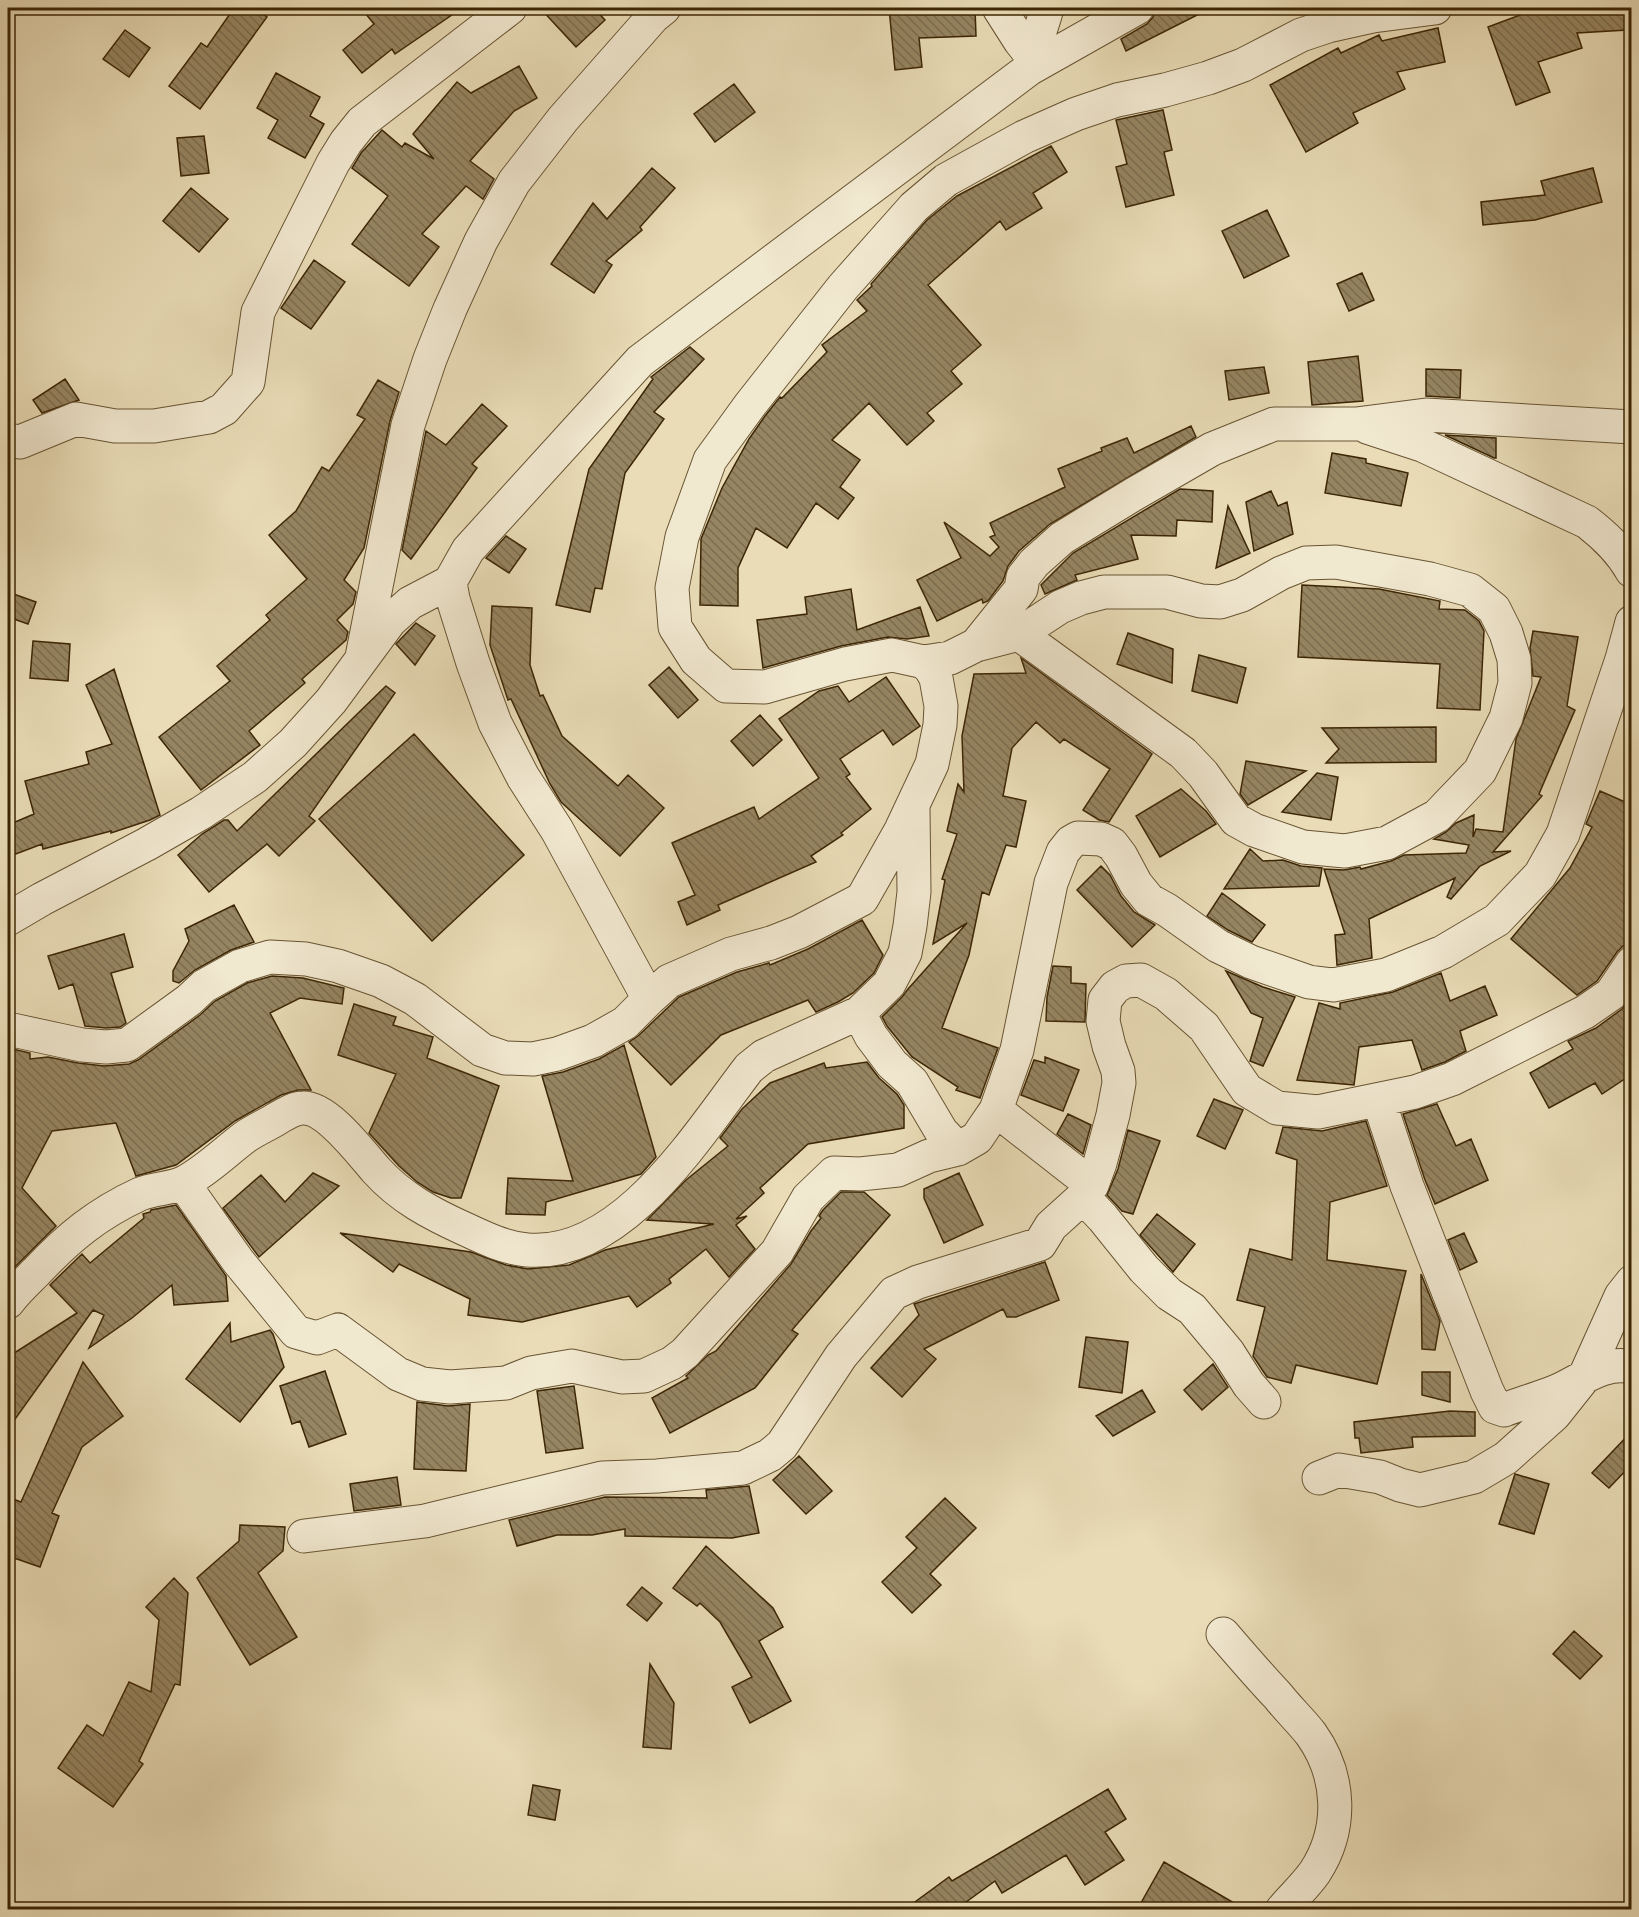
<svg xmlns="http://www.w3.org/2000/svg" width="1639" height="1917" font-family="'Libre Bodoni',serif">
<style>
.building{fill:url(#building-back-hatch);stroke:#3d2605;stroke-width:1.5}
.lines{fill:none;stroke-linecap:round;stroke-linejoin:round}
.street-casing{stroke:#685432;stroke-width:35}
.street{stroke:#f1e8d0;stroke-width:33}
</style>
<defs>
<pattern id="building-back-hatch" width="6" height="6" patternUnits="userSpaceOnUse" patternTransform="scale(1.5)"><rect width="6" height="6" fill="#968562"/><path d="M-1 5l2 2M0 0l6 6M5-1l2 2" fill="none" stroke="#7c6d4f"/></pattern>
</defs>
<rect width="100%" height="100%" fill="#e9dcb7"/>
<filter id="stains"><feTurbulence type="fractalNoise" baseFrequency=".00333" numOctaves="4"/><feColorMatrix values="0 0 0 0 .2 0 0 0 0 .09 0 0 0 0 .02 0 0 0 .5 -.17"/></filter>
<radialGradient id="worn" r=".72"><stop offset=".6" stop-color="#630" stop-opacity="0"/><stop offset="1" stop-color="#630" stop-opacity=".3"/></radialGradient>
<!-- building -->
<path class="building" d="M 234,8 L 254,8 L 267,17 L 200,109 L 169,86 L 201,43 L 207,47 Z
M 361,8 L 462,8 L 395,54 L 392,49 L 362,73 L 343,50 L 374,24 Z
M 540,8 L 594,8 L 605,20 L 576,47 Z
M 889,8 L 975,8 L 976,36 L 919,38 L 922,67 L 895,70 Z
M 1156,8 L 1211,8 L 1126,51 L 1121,39 L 1147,24 L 1153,17 Z
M 1527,8 L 1569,8 L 1570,9 L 1625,8 L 1627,30 L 1577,33 L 1582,48 L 1538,62 L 1550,92 L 1516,105 L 1488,27 L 1528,12 Z
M 1438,28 L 1445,62 L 1397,72 L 1405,89 L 1353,113 L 1358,123 L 1306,152 L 1270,85 L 1338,48 L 1341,53 L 1379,35 L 1382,41 Z
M 125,30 L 150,48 L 129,77 L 103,59 Z
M 519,66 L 537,98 L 514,111 L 470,161 L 494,179 L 483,199 L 466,186 L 422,234 L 439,247 L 409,286 L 352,244 L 388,196 L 352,168 L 361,153 L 382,130 L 402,147 L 405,143 L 434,159 L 413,134 L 457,82 L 471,93 Z
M 276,73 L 320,97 L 310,116 L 324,124 L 305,158 L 268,138 L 278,120 L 257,108 Z
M 734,84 L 755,112 L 715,142 L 694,114 Z
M 1163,110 L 1172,150 L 1164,152 L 1174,195 L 1126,207 L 1116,167 L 1127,164 L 1116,120 Z
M 204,136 L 209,173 L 181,176 L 177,138 Z
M 1051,146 L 1067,172 L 1033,193 L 1042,208 L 1006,230 L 1000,221 L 928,285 L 981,345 L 951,371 L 962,384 L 927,413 L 934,421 L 907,445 L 869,403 L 832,440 L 860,460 L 840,487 L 854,498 L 838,519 L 816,503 L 787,548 L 756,528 L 738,568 L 738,606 L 700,605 L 701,539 L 722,488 L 749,439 L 765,416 L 780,397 L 782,398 L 827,352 L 822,345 L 867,311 L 857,300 L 872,286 L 871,284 L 927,220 L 957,196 Z
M 652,168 L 675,188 L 640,227 L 642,230 L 606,261 L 612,265 L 594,293 L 551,264 L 593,203 L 607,219 Z
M 1593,168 L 1602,202 L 1535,220 L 1483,225 L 1481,202 L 1545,195 L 1541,181 Z
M 191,188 L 228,219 L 199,252 L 163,221 Z
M 1267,210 L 1289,256 L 1244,278 L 1222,231 Z
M 314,260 L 345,282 L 311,329 L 281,308 Z
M 1362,273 L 1374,300 L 1349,311 L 1337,284 Z
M 690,347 L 704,359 L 654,412 L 664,419 L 625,473 L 602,589 L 595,588 L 590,612 L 556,605 L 589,469 L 653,379 L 651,377 Z
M 1358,356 L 1363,401 L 1312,405 L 1308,362 Z
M 1264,367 L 1269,393 L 1229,400 L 1225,371 Z
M 1426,369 L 1461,370 L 1460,398 L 1426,396 Z
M 65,379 L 79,400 L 42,413 L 33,400 Z
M 378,380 L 399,392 L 390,421 L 364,548 L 344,580 L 356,592 L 353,604 L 337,620 L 348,632 L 346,640 L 302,679 L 305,683 L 249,731 L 260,745 L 201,790 L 159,737 L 230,681 L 217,666 L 270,620 L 266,615 L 307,579 L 269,535 L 296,511 L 322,467 L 329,471 L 365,419 L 357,415 Z
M 482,404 L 507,426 L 472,464 L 477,468 L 411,559 L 402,550 L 426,431 L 446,445 Z
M 1191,426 L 1196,437 L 1050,524 L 1019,551 L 1008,566 L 1003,581 L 988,601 L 983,603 L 982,599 L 937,621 L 917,580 L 961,558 L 944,522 L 990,556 L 999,547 L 990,537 L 995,535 L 990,523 L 1065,487 L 1058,469 L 1102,451 L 1101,448 L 1127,438 L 1134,453 Z
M 1445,435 L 1496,438 L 1496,458 L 1494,458 Z
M 1332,453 L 1366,459 L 1366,463 L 1408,473 L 1401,506 L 1325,493 Z
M 1180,489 L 1213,491 L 1212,522 L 1177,520 L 1176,536 L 1131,535 L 1138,559 L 1075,575 L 1077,580 L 1045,594 L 1041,585 L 1073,553 Z
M 1271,491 L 1278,506 L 1287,502 L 1293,534 L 1254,551 L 1246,502 Z
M 1228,506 L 1250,553 L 1216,568 Z
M 506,536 L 526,549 L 509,573 L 486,558 Z
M 1302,585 L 1379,589 L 1440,601 L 1439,609 L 1465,610 L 1479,621 L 1484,631 L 1480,710 L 1437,708 L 1440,664 L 1298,657 Z
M 851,589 L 857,630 L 920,607 L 929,636 L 907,639 L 888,637 L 841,646 L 763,668 L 757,620 L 807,614 L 805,597 Z
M 8,592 L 36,602 L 28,624 L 8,617 Z
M 492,606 L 532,608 L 530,665 L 540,696 L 543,695 L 562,736 L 618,786 L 628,775 L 664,808 L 620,856 L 561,802 L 550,784 L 511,699 L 508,700 L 490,645 Z
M 416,623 L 435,636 L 415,665 L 396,644 Z
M 1533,631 L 1578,637 L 1567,706 L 1575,710 L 1539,794 L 1542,796 L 1493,852 L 1511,851 L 1480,866 L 1451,899 L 1447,897 L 1455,878 L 1369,919 L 1372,958 L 1337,965 L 1335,935 L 1345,934 L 1324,869 L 1344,870 L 1360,867 L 1361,869 L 1391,861 L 1404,855 L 1466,853 L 1469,845 L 1434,839 L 1446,832 L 1456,823 L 1474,815 L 1473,837 L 1476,829 L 1503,832 L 1516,739 L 1541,677 L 1533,676 L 1530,648 Z
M 1128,633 L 1173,649 L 1172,683 L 1117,664 Z
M 33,641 L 70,644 L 68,681 L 30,678 Z
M 1199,655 L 1246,668 L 1237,703 L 1192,691 Z
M 1021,658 L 1152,754 L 1109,822 L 1099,820 L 1083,810 L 1110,769 L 1064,739 L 1060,743 L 1036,722 L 1012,748 L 1003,796 L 1026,801 L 1016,847 L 1006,845 L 989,895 L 982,892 L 969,955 L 942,1028 L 998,1048 L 980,1098 L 956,1090 L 958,1087 L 912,1057 L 887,1026 L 882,1017 L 902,997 L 908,989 L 967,923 L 933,944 L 945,880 L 942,879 L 957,834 L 947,831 L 958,784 L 964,792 L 962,736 L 974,674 L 1026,673 Z
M 669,667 L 698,700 L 678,718 L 649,685 Z
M 114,669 L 160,815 L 150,820 L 111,833 L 111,831 L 43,849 L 42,844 L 8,857 L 8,825 L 34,814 L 25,781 L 89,764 L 86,752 L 112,744 L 86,685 Z
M 886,677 L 920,726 L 893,745 L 883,730 L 840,759 L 850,774 L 846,777 L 871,809 L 841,833 L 843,835 L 811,856 L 816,862 L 718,905 L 720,910 L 687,925 L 678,902 L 695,895 L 672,843 L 754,807 L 759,819 L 819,778 L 779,719 L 819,691 L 838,686 L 849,702 Z
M 386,686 L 395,693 L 309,816 L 315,821 L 279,856 L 267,844 L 209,892 L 178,855 L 202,834 L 224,820 L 228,820 L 237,831 Z
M 760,715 L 782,740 L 753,766 L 731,741 Z
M 1436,727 L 1436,762 L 1326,763 L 1339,749 L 1322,728 Z
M 414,734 L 524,855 L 432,941 L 319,819 Z
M 1246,761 L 1306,771 L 1248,805 L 1240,794 Z
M 1317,773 L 1338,777 L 1331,820 L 1282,812 Z
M 1181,789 L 1206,811 L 1216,824 L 1160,857 L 1136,816 Z
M 1600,791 L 1632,805 L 1632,945 L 1623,946 L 1617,952 L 1597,981 L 1577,995 L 1511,939 L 1570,868 L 1592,827 L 1586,824 Z
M 1250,849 L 1263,861 L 1283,860 L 1301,866 L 1322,868 L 1319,886 L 1224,889 Z
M 1101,866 L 1110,875 L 1121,896 L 1134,912 L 1155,925 L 1132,947 L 1077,890 Z
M 1222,893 L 1265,925 L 1252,942 L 1228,930 L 1207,916 Z
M 234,905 L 254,942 L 231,950 L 195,970 L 179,983 L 173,981 L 173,971 L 189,941 L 185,929 Z
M 862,920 L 883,955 L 874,973 L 853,993 L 838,1002 L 816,1012 L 808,1000 L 721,1035 L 671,1085 L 629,1042 L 638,1036 L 679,997 L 737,972 L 769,963 L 770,965 L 808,949 Z
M 124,934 L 133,967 L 111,973 L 126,1023 L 120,1027 L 106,1028 L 85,1026 L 73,984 L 59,989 L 48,956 Z
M 1053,966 L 1071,967 L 1071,983 L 1086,984 L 1085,1022 L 1046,1021 L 1047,997 Z
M 1226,971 L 1263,987 L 1295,997 L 1263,1066 L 1250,1061 L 1263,1018 L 1251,1013 Z
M 1441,973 L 1450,1001 L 1485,986 L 1497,1015 L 1460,1031 L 1466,1051 L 1445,1062 L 1422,1070 L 1412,1040 L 1359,1047 L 1354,1085 L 1297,1080 L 1319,1003 L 1340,1009 L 1340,1003 L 1393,992 Z
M 272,976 L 303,978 L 344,988 L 342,1004 L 300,998 L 270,1013 L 311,1090 L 298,1090 L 281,1095 L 235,1121 L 176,1165 L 136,1176 L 116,1123 L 52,1131 L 22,1188 L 56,1226 L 8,1274 L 8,1048 L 30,1053 L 30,1059 L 48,1057 L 78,1063 L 104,1066 L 129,1064 L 138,1060 L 200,1015 L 215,1001 L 247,983 Z
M 1632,997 L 1632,1074 L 1602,1094 L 1595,1083 L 1549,1108 L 1530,1073 L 1573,1049 L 1568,1041 L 1596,1028 L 1622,1009 Z
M 354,1004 L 396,1017 L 393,1025 L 433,1037 L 427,1058 L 499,1086 L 461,1198 L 451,1198 L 433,1192 L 417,1182 L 399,1166 L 369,1133 L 396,1074 L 338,1055 Z
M 624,1045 L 656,1157 L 641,1174 L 546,1202 L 545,1215 L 506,1214 L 508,1178 L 573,1181 L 542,1076 L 563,1072 L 599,1059 Z
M 1045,1057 L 1079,1070 L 1063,1111 L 1021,1095 L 1034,1060 L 1045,1063 Z
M 867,1062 L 879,1078 L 897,1094 L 904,1105 L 904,1128 L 808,1144 L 760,1188 L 764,1193 L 736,1219 L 747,1216 L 736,1225 L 755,1249 L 729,1277 L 706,1249 L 669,1279 L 671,1283 L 637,1307 L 629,1296 L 522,1322 L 468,1315 L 470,1299 L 399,1264 L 393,1272 L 340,1233 L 471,1252 L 506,1265 L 528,1269 L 569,1265 L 605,1250 L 714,1224 L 647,1220 L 686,1180 L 728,1146 L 720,1138 L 742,1109 L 770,1083 L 824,1063 L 826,1068 Z
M 1214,1099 L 1243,1110 L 1225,1149 L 1197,1136 Z
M 1437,1104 L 1456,1146 L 1471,1139 L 1488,1180 L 1435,1204 L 1425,1180 L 1403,1114 Z
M 1068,1114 L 1091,1125 L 1083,1154 L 1057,1134 Z
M 1366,1121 L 1387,1186 L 1330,1202 L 1327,1260 L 1406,1271 L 1377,1384 L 1296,1365 L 1291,1383 L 1267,1377 L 1253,1356 L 1265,1307 L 1237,1300 L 1250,1249 L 1292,1260 L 1297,1160 L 1276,1153 L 1283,1127 L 1322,1131 Z
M 1128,1130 L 1160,1141 L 1133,1214 L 1122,1211 L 1107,1195 L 1118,1169 Z
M 313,1173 L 339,1186 L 259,1257 L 223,1208 L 261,1175 L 285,1202 Z
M 959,1173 L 983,1225 L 944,1243 L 924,1198 L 924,1189 Z
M 841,1192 L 864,1192 L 890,1215 L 792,1330 L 798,1334 L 755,1388 L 670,1433 L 652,1398 L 688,1378 L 686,1376 L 708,1355 L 716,1351 L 791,1264 L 811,1231 L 821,1218 L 819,1216 L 823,1210 Z
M 176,1205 L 226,1276 L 228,1301 L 174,1305 L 172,1285 L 132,1318 L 89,1348 L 104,1315 L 93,1310 L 8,1429 L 8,1357 L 77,1313 L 50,1285 L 82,1254 L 90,1263 L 144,1218 L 143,1214 L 150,1212 L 151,1210 Z
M 1157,1214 L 1195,1244 L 1173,1272 L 1140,1235 Z
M 1464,1233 L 1477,1262 L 1460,1270 L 1448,1240 Z
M 1045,1262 L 1059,1300 L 1016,1317 L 1007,1317 L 1003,1309 L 924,1349 L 936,1359 L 902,1397 L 871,1368 L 919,1315 L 914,1304 Z
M 1421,1274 L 1440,1321 L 1435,1350 L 1422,1349 Z
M 230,1323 L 231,1342 L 270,1330 L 273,1334 L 284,1367 L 240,1422 L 186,1379 Z
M 1086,1337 L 1128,1342 L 1122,1393 L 1079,1387 Z
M 83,1362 L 123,1416 L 82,1447 L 52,1513 L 59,1516 L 40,1567 L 8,1556 L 8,1497 L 21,1502 Z
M 1213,1364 L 1228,1387 L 1202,1410 L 1184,1390 Z
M 325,1371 L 346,1434 L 309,1447 L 300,1421 L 292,1424 L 280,1386 Z
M 1422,1372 L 1450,1372 L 1450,1402 L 1422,1395 Z
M 574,1386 L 583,1448 L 546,1453 L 537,1391 Z
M 1142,1390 L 1155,1412 L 1113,1436 L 1096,1416 Z
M 417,1402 L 448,1406 L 470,1404 L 466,1471 L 414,1469 Z
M 1450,1411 L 1475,1412 L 1475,1436 L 1412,1437 L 1413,1447 L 1361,1453 L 1359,1438 L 1355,1438 L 1354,1422 Z
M 1632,1431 L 1632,1464 L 1609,1488 L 1592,1473 Z
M 799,1456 L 832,1491 L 806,1514 L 773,1480 Z
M 1515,1474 L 1549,1484 L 1534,1534 L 1499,1524 Z
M 397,1477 L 401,1505 L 354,1511 L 350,1484 Z
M 749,1486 L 759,1533 L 732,1538 L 625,1536 L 625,1529 L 592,1535 L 557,1535 L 517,1546 L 509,1520 L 605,1497 L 707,1498 L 706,1490 Z
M 945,1498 L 976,1528 L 930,1574 L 941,1585 L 912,1613 L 882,1582 L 917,1548 L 906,1537 Z
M 240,1525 L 285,1527 L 283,1551 L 258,1573 L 297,1637 L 250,1665 L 197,1578 L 239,1541 Z
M 706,1546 L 773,1608 L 783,1627 L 759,1641 L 791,1701 L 750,1723 L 732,1687 L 752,1677 L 720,1622 L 700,1603 L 697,1606 L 673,1588 Z
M 174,1578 L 188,1593 L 180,1685 L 175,1684 L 139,1761 L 143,1764 L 113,1807 L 58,1768 L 87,1725 L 103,1736 L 129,1682 L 151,1692 L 159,1620 L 146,1607 Z
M 642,1587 L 662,1603 L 647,1621 L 627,1605 Z
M 1574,1631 L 1602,1656 L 1580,1679 L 1553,1654 Z
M 650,1664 L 674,1703 L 671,1749 L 643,1747 Z
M 533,1785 L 560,1790 L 555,1820 L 528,1815 Z
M 1108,1789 L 1126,1819 L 1105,1832 L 1124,1860 L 1085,1885 L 1066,1855 L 1002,1893 L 995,1881 L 955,1910 L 904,1910 L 949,1877 L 952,1881 Z
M 1164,1862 L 1246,1910 L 1137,1910 Z"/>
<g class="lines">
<!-- street casing -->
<g class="street-casing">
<path id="street" d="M 999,8 L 1020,41 L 1031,55
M 1029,69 C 1033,48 1042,28 1047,8
M 1367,427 L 1422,445 L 1587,522 C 1605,536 1620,550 1632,571
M 8,440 L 20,442 L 76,419 L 115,426 L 154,426 L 209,417 L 224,409 L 248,382 L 258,312 L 333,163 L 346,142 L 362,122 L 510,8
M 976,645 L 1019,634 L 1060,607 L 1081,598 L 1104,592 L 1167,592 L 1201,601 L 1220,602 L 1242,595 L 1281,573 L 1306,563 L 1336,562 L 1430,579 L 1470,590 L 1494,609 L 1506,633 L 1514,659 L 1515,683 L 1506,718 L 1480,771 L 1437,816 L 1387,843 L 1345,851 L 1303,847 L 1254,830 L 1236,820 L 1203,774 L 1183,753 L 1019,634
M 362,657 L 408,425 L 430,359 L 450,309 L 481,241 L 514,182 L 563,119 L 653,17 L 664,8
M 924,662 L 950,658 L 976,645 L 1021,589 L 1023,577 L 1034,563 L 1062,538 L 1134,494 L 1212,449 L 1274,424 L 1356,424 L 1426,415 L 1632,427
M 8,919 L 42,899 L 147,844 L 201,813 L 255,777 L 293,743 L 331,701 L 390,621 L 410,603 L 450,582
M 649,999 L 557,830 L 523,777 L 495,723 L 473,663 L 453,599 L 450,582 L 468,550 L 640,361 L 1029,69 L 1137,8
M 859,1013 L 871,1036 L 892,1064 L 912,1082 L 941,1131 L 958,1149
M 8,1029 L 82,1045 L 106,1047 L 127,1045 L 189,1000 L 204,986 L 240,966 L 270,957 L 306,959 L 338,966 L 381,981 L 415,999 L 482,1050 L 505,1058 L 533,1059 L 557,1054 L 593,1041 L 625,1023 L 649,999 L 669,981 L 731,954 L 771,943 L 799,932 L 862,899 L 901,830 L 932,764 L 940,725 L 941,706 L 936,678 L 931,669 L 924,662 L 892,655 L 845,664 L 765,687 L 726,686 L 696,660 L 675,627 L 672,588 L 682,537 L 710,460 L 750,405 L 843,287 L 914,207 L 946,180 L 1024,137 L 1076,114 L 1117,100 L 1165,90 L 1208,78 L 1243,65 L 1301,35 L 1328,26 L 1373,16 L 1435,8
M 1379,1101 L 1407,1186 L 1487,1391 L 1495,1407 L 1504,1410 C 1522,1403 1540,1398 1557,1391 C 1580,1381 1605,1360 1632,1367
M 996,1110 L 1092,1185
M 183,1183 L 238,1261 L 296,1332 L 317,1338 L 338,1330 L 398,1374 L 422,1384 L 450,1387 L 506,1383 L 531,1373 L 572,1366 L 622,1377 L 644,1376 L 672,1363 L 685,1353 L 777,1252 L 808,1198 L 834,1173 L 860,1174 L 898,1170 L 929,1156 L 958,1149 L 977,1138 L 983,1129 L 996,1110 L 1017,1050 L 1051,883 L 1063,852 L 1071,842 L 1078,838 L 1101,839 L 1112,844 L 1121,856 L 1136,884 L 1149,900 L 1167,910 L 1218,946 L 1251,962 L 1309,982 L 1333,985 L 1386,975 L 1443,952 L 1497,920 L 1540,875 L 1563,834 L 1622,659 L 1632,622
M 1083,1197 L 1103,1218 L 1144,1269 L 1169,1294 L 1192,1309 L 1228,1352 L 1249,1385 L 1264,1402
M 8,1302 C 16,1291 26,1282 36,1272 C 69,1237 97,1214 140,1194 C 154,1188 172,1189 185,1182 C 207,1170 225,1152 245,1137 C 255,1130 267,1125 278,1118 C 285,1114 294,1108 303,1108 C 327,1107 361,1153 376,1170 C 401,1198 432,1214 465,1229 C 484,1238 505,1248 527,1250 C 623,1258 698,1134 749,1068 L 764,1056 L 859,1013 L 889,984 L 905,953 L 910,926 L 914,892 L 913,809
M 1319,1478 L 1339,1470 L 1380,1477 L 1400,1485 L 1420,1490 L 1474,1477 L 1506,1458 L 1554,1415 L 1585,1376 L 1621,1296 L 1632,1282
M 304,1536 L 425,1521 L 602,1478 L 657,1476 L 743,1468 L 770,1455 L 782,1445 L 841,1356 L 894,1293 L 918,1282 L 1040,1244 L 1051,1226 L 1083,1197 L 1092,1185 L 1100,1163 L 1113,1115 L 1119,1083 L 1118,1071 L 1109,1046 L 1103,1021 L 1105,1000 L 1115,987 L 1126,981 L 1141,980 L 1166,994 L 1204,1027 L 1247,1090 L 1277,1108 L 1318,1112 L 1415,1092 L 1452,1079 L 1585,1012 L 1611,994 L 1632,963
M 1223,1634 C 1241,1655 1259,1676 1278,1696 C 1288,1709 1301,1721 1311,1734 C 1341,1776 1343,1829 1315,1872 C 1306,1885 1293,1897 1282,1910"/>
</g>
<!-- street -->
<use href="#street" class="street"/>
</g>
<!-- margin -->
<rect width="1639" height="1917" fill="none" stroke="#e9dcb7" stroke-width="30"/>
<rect x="9" y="9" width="1621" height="1899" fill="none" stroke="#3d2605" stroke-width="3"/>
<rect x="15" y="15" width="1609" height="1887" fill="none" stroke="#3d2605" stroke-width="1.5"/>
<rect width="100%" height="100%" filter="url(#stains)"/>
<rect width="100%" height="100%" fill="url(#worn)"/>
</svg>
